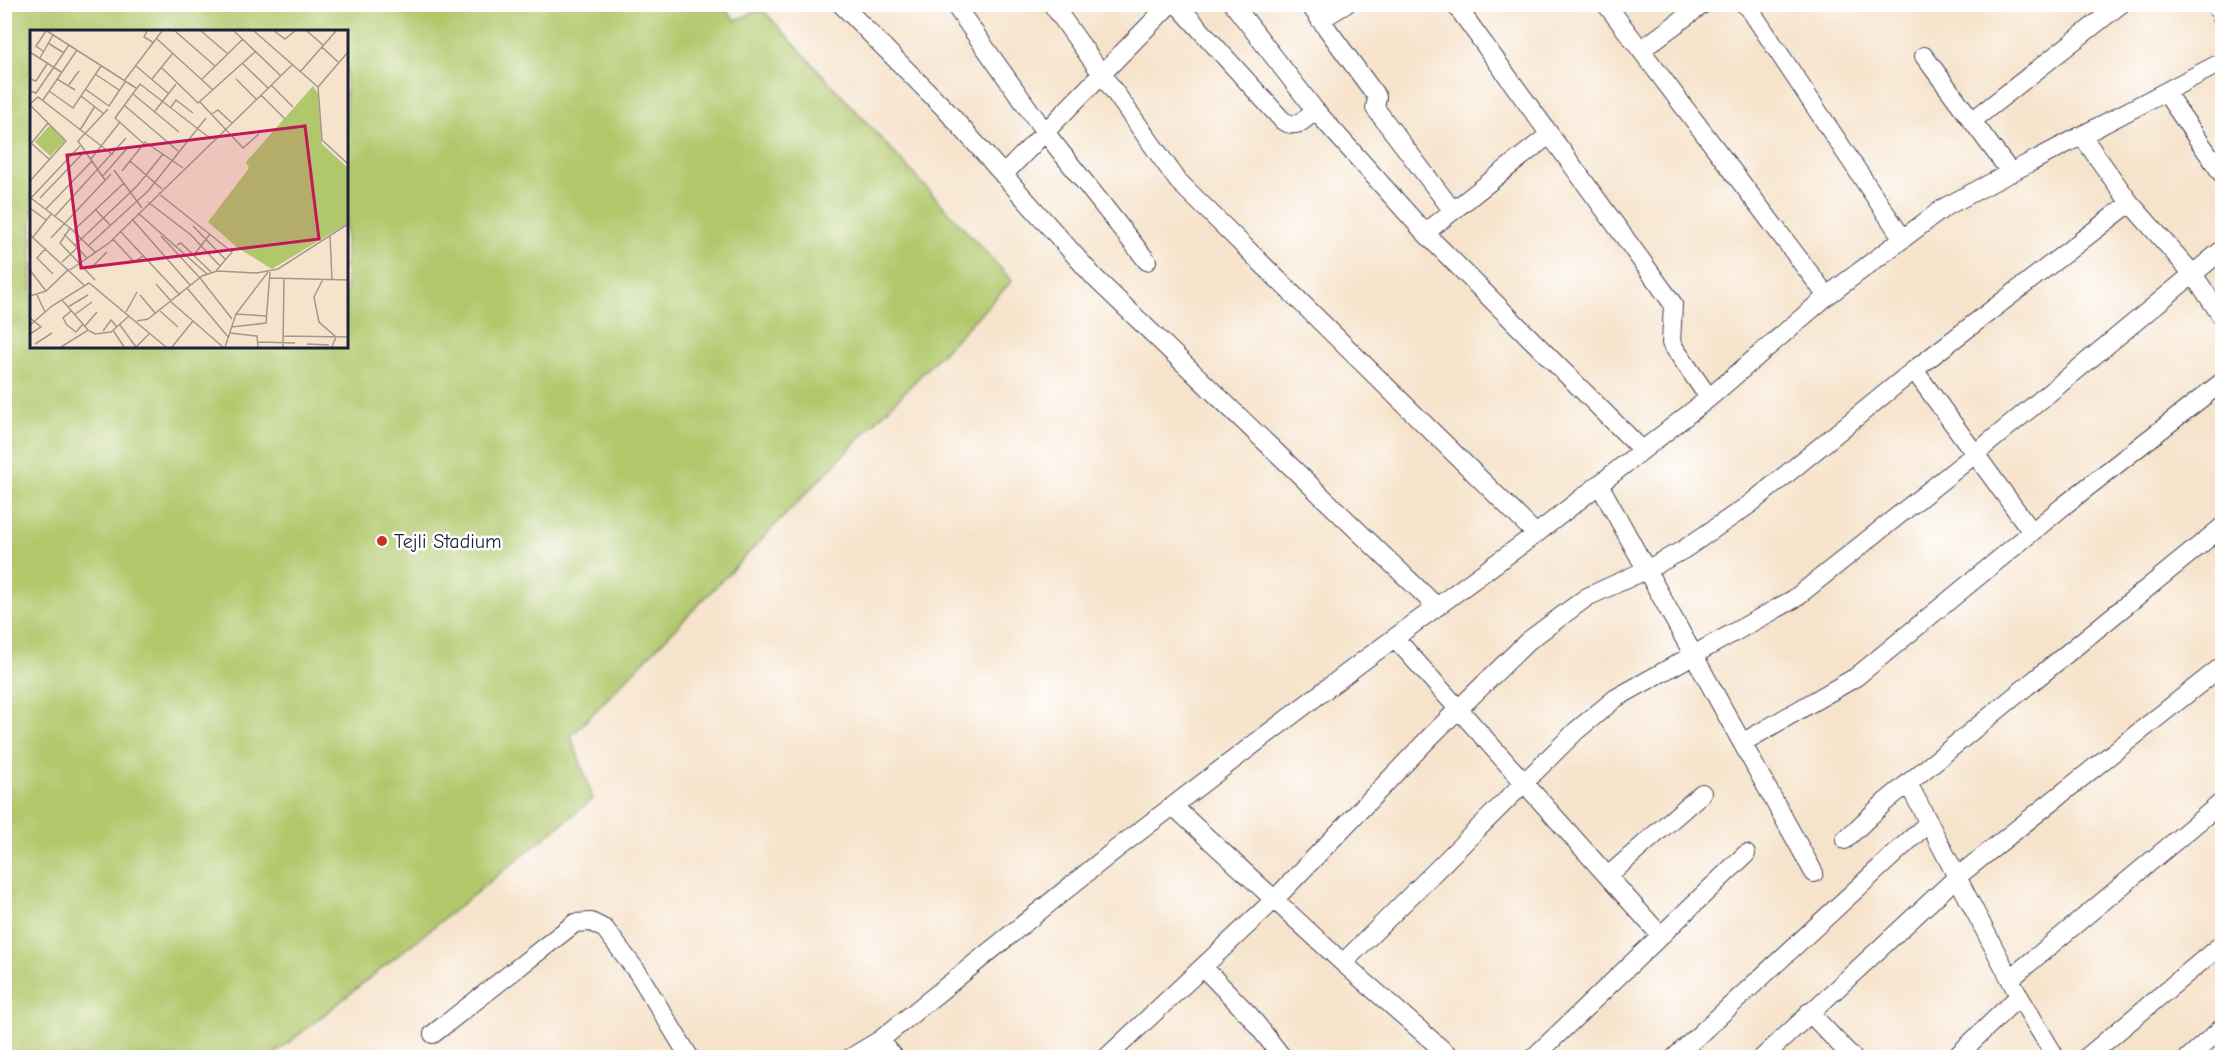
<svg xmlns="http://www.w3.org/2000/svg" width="2227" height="1062" font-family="'Comic Neue',sans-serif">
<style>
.pitch{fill:#b1c76b;stroke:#6a7453;stroke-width:1.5;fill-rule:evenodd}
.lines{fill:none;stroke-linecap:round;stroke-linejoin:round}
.street-casing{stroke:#423f51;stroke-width:20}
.street{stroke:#fff;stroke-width:18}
.poi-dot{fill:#c8321e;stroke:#fff;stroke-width:2}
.labels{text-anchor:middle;stroke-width:5;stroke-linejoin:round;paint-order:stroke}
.poi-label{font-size:20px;fill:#22223b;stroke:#fff;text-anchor:start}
.inset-road{fill:none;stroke:#a19691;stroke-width:1.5}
.view{fill:#c2185b;fill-opacity:0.15;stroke:#c2185b;stroke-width:3}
.inset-edge{fill:none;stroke:#22223b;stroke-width:3}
</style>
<rect width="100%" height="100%" fill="#fff"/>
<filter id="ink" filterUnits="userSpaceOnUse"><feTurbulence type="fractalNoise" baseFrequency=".0167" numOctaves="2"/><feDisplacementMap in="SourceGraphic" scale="12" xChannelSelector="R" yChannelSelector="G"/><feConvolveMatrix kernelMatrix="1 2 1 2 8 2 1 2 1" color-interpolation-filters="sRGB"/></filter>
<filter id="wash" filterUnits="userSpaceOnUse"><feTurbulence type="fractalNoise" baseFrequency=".008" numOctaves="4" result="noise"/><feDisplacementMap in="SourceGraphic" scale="24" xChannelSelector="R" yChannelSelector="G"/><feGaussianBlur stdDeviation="1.35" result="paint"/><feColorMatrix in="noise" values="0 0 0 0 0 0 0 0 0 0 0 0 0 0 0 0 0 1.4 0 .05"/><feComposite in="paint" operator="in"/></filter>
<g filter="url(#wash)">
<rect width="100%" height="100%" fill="#f6e3cb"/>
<!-- pitch -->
<path class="pitch" d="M 719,5 L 736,20 L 762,9 L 1012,281 L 571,736 L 593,799 L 271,1057 L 5,1057 L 5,5 ZM 32,32 L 346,32 L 346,346 L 32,346 Z"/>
</g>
<g filter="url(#ink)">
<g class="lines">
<!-- street casing -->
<g class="street-casing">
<path id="street" d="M 841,4 L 945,109 L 1095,278 L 1437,607
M 954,4 L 1045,132 L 1147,261
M 1052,4 L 1178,181 L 1536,534
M 1177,4 L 1283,121 C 1298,129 1303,121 1315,110
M 1233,4 L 1315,110 L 1425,233 L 1642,450
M 1309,4 L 1377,97 L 1375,108 L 1453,211
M 1455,4 L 1673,304 L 1671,343 L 1709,398
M 1606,4 L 1827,296
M 1744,4 L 1749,8 L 1903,239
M 2215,4 L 2222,17
M 1320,20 L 1346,4
M 1641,50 L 1703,4
M 1924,56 L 2011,173
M 2166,93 L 2222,174
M 1972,121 L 2121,4
M 2082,136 L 2130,203 L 2193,274 L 2222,317
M 1003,175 L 1170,4
M 1425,233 L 1549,135
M 1914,370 L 2032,532
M 1599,484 L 1814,873
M 1395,638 L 1661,936
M 1742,743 L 1856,677 L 2066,504 L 2222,382
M 1908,783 L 2019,996 L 2056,1058
M 1173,806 L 1343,963 L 1452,1058
M 1845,840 L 1885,802 L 2222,527
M 1608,876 L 1702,793
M 1343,963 L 1576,731 L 1616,698 L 1794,599 L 1975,454 L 2222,250
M 1203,967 L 1250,1016 L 1283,1058
M 2010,979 L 2222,802
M 1809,1012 L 1853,1058
M 433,1034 L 575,923 L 591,922 L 605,929 L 638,973 L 690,1058
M 880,1040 L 895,1058
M 850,1058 L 880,1040 L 1115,850 L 1363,661 L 1536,534 L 1709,398 L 1827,296 L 1945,207 L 2222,62
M 1106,1058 L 1274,900 L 1431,736 L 1528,641 L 1587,597 L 1646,570 L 1683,550 L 1750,504 L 1914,370 L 2130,203
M 1533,1058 L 1746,854
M 1674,1058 L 1929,822
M 1762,1058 L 1957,877 L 2222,666
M 1955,1058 L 2019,996
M 2086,1058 L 2222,944
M 2188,1058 L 2222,1028"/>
</g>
<!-- street -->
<use href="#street" class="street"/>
</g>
</g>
<!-- markers -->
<circle class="poi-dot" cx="382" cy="541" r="6"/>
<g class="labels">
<!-- poi labels -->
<g class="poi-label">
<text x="394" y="548">Tejli Stadium</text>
</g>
</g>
<!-- overview -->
<g transform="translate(30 30)">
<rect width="318" height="318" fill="#f6e3cb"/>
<path d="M 20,95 L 35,111 L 20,126 L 5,112 Z" fill="#b1c76b"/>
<path d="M 283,56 L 288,64 L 292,114 L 318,138 L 318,193 L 242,239 L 208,218 L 178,192 L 219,138 L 216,132 Z" fill="#b1c76b"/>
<path class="inset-road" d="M 17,1 L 106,58M 117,1 L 114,7 L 124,13M 145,1 L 185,36M 171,1 L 198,24M 204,1 L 251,46M 224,1 L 288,57M 244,1 L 255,9 L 265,1M 277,1 L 293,15M 127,9 L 183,60M 18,13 L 34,23M 292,17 L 308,32M 13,21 L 6,16 L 16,1M 0,22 L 31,42M 318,22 L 288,57 L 292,110 L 318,134M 10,28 L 23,5M 212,33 L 238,58M 106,36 L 139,64M 131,37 L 168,73 L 226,21M 270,42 L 306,1M 65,44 L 89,60M 0,49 L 6,51 L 17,34M 27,49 L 45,60M 122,49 L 143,23M 172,49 L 213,9M 206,49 L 226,69M 94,51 L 132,1M 241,55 L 263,77M 38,56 L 49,41M 55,59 L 79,76 L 95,52M 0,61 L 6,63 L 39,15M 19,61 L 43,78 L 71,36M 103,64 L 149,102M 231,65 L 255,89M 51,66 L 74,84M 13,70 L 47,20M 170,72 L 213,118 L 229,104M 0,74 L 8,67 L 83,125M 0,75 L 36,111 L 0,151M 94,75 L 148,121M 141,77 L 146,70 L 163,83M 125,81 L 146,54M 182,84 L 188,80 L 202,93M 50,100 L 65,76M 1,113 L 20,130M 114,114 L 85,88 L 110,54 L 181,109M 0,115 L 18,93M 61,129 L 90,92M 100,131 L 132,159M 84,140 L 112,178M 92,141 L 115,112 L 153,138M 72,147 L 99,116M 75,150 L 48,111 L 78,79M 128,163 L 202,222 L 186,241M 1,168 L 50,116M 1,168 L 40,198M 10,168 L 54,122M 118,172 L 161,205 L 190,236M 0,178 L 16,190M 16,179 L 62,131M 65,179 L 80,195M 108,183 L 177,244M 25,186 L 96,108M 102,189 L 160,255M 163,196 L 196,230M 44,200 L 94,153M 90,201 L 150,265M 34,204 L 57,228M 0,205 L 54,255M 131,206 L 170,248M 300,206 L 302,249M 3,207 L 22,183M 21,208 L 81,144M 83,209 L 104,232 L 113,226M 45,215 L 107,156 L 133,124M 59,215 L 118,161 L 176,88M 147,215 L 151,213 L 181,242M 16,218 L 7,228 L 23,244M 164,225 L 180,204M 32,232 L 48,217M 49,233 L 30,213 L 40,198 L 65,222M 49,233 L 65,250M 60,239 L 77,222M 0,240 L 16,261M 40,240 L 79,213 L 262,35M 170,248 L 202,289M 240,248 L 318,250M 293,249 L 284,267 L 289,292 L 306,307 L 302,317M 126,254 L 141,271M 157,258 L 199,308M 7,265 L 15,282M 110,265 L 126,284M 0,266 L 16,261 L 39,239M 32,270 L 58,300M 141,272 L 193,317M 38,277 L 58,265M 41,281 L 33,288 L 37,295 L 46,302 L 53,294M 130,281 L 148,297M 96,282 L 107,262M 206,284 L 236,286M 44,285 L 62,272M 0,288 L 11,297 L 0,304M 107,291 L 118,289 L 172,246 L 187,241 L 227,243 L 248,239 L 318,194M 0,295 L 22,276 L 59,253 L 136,317M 90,295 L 106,317 L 119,304M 55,296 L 67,282M 201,297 L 236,293 L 240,242M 83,300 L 94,317M 73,301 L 81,290 L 87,297M 200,303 L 227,306 L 228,317M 253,306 L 318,307M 228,312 L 265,313M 5,314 L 22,303M 277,314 L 299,315M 31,317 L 58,300 L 65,304 L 81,302 L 99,286M 142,317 L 163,291M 195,317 L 206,284 L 238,242M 253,317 L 254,248"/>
<path class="view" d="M 275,96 L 289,209 L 51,238 L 37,125 Z"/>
<rect width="318" height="318" class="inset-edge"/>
</g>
<!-- margin -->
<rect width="2227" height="1062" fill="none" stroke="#fff" stroke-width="24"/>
</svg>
